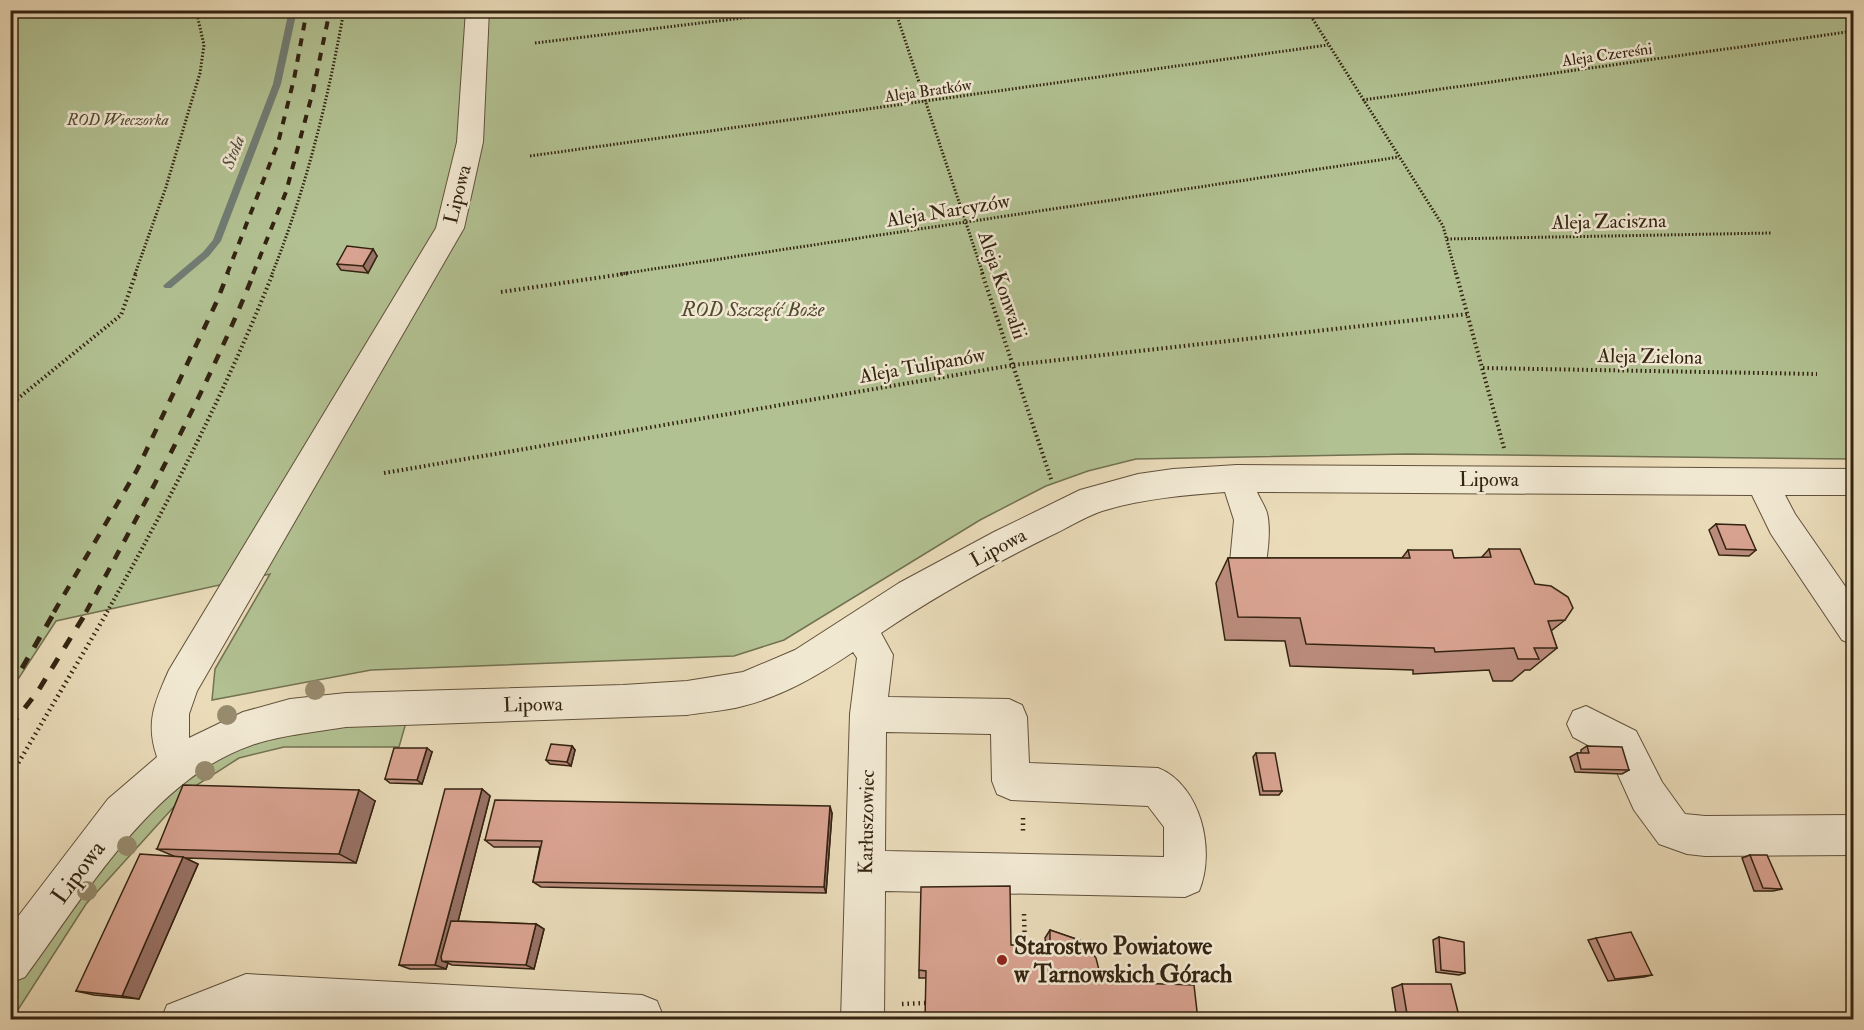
<svg xmlns="http://www.w3.org/2000/svg" width="1864" height="1030" font-family="'IM FELL Double Pica',serif">
<style>
.green{fill:#b2c192;stroke:#727252;stroke-width:1.5}
.lines{fill:none;stroke-linecap:round;stroke-linejoin:round}
.stream{fill:#717d75;fill-rule:evenodd}
.minor-casing{stroke:#61513b;stroke-width:2}
.path-far2{stroke:#332311;stroke-width:3;stroke-dasharray:1.5 2;stroke-linecap:butt}
.path-far1{stroke:#332311;stroke-width:4;stroke-dasharray:1.5 3;stroke-linecap:butt}
.path{stroke:#332311;stroke-width:4.5;stroke-dasharray:1.5 4;stroke-linecap:butt}
.minor{fill:#f1e8d2;fill-rule:evenodd}
.rail-far2{stroke:#332311;stroke-width:4;stroke-dasharray:8 8;stroke-linecap:butt}
.rail-far1{stroke:#332311;stroke-width:4.5;stroke-dasharray:10 10;stroke-linecap:butt}
.rail{stroke:#332311;stroke-width:5;stroke-dasharray:12 12;stroke-linecap:butt}
.tree{fill:#978b6e}
.wall{fill:#bb8c7d;stroke:#332311;stroke-width:1.5}
.shaded-wall{fill:#987266;stroke:#332311;stroke-width:1.5}
.building{fill:#d9a391;stroke:#332311;stroke-width:1.5}
.poi-dot{fill:#8f2418;stroke:#f1e8d2;stroke-width:2}
.labels{text-anchor:middle;stroke-width:5;stroke-linejoin:round;paint-order:stroke}
.far-street-label{font-size:16px;fill:#332311;stroke:#f1e8d2}
.far-park-label{font-size:16px;font-style:italic;fill:#534a31;stroke:#f1e8d2}
.far-water-label{font-size:18px;font-style:italic;fill:#525043;stroke:#f1e8d2}
.street-label{font-size:20px;fill:#332311;stroke:#f1e8d2}
.park-label{font-size:20px;font-style:italic;fill:#534a31;stroke:#f1e8d2}
.near-street-label{font-size:24px;fill:#332311;stroke:#f1e8d2}
.near-poi-label{font-size:24px;font-weight:bold;fill:#332311;stroke:#f1e8d2;text-anchor:start}
</style>
<rect width="100%" height="100%" fill="#eadbb9"/>
<filter id="stains"><feTurbulence type="fractalNoise" baseFrequency=".00333" numOctaves="4"/><feColorMatrix values="0 0 0 0 .2 0 0 0 0 .09 0 0 0 0 .02 0 0 0 .5 -.17"/></filter>
<radialGradient id="worn" r=".72"><stop offset=".6" stop-color="#630" stop-opacity="0"/><stop offset="1" stop-color="#630" stop-opacity=".3"/></radialGradient>
<!-- green -->
<path class="green" d="M 10,11 L 1853,11 L 1853,459 L 1408,454 L 1136,459 L 1088,471 L 1046,486 L 980,520 L 784,640 L 734,656 L 371,670 L 212,700 L 215,669 L 270,574 L 56,621 L 11,690 Z
M 407,719 L 399,747 L 284,747 L 239,758 L 189,790 L 86,904 L 12,1019 L 11,1019 L 10,991 L 54,926 L 137,818 L 208,759 L 313,724 Z"/>
<g class="lines">
<!-- stream -->
<path class="stream" d="M 289,10 L 297,10 L 281,84 L 221,241 L 209,256 L 171,288 L 165,288 L 163,286 L 165,284 L 203,252 L 213,240 L 273,84 Z"/>
<!-- minor casing -->
<g class="minor-casing">
<path id="minor" d="M 466,10 L 489,10 L 483,142 L 464,228 L 197,691 L 189,714 L 189,738 L 243,712 L 290,699 L 346,693 L 623,685 L 687,681 L 743,672 L 795,650 L 899,583 L 994,532 L 1080,490 L 1138,474 L 1173,469 L 1237,465 L 1854,469 L 1854,495 L 1785,495 L 1795,514 L 1854,599 L 1854,645 L 1842,640 L 1771,534 L 1752,495 L 1257,492 C 1260,499 1265,506 1267,513 C 1272,533 1266,575 1257,594 L 1245,598 L 1233,594 L 1228,583 L 1234,520 L 1225,492 C 1183,495 1142,499 1102,511 C 1084,517 1066,529 1048,537 C 990,566 934,597 881,633 L 893,655 L 888,697 L 1009,699 L 1022,705 L 1027,717 L 1029,763 L 1158,768 C 1201,785 1216,851 1199,891 L 1185,897 L 885,891 L 884,1020 L 841,1020 L 850,714 L 857,658 L 853,652 C 819,675 783,696 743,706 C 725,711 705,712 687,715 L 346,727 C 314,732 283,735 252,745 C 152,779 85,896 25,977 L 10,983 L 10,927 L 108,799 L 157,757 C 145,722 155,702 169,670 L 436,228 L 457,142 ZM 886,732 L 991,734 L 992,781 L 997,794 L 1011,800 L 1148,806 L 1164,827 L 1164,857 L 885,851 Z
M 1586,706 L 1636,731 L 1662,782 L 1685,814 L 1705,816 L 1854,815 L 1854,855 L 1705,856 L 1687,854 L 1659,844 L 1634,810 L 1610,757 L 1573,737 L 1567,724 L 1573,711 Z
M 246,974 L 642,995 L 657,1001 L 663,1016 L 662,1020 L 307,1020 L 246,1016 L 238,1020 L 161,1020 L 167,1005 Z"/>
</g>
<!-- path-far2 -->
<path class="path-far2" d="M 895,10 L 983,274
M 1307,10 L 1443,226 L 1456,274
M 535,43 L 808,10
M 1363,100 L 1854,31
M 530,156 L 1328,45
M 1447,239 L 1771,233
M 135,274 L 166,187 L 200,73 L 204,45 L 196,10
M 272,274 C 306,189 328,100 344,10
M 620,274 L 1399,157"/>
<!-- path-far1 -->
<path class="path-far1" d="M 982,273 L 1052,482
M 1456,273 L 1504,448
M 501,292 L 630,273
M 1483,368 L 1817,374
M 10,405 L 121,315 L 136,273
M 384,473 L 1014,365 L 1468,314
M 107,612 C 169,502 226,390 273,273"/>
<!-- path -->
<path class="path" d="M 10,777 L 108,611
M 1023,818 L 1023,834
M 1024,914 L 1025,948
M 902,1004 L 925,1003"/>
<!-- minor -->
<use href="#minor" class="minor"/>
<!-- rail-far2 -->
<path class="rail-far2" d="M 227,274 L 278,143 L 294,79 L 307,10
M 253,274 L 286,192 L 313,91 L 330,10"/>
<!-- rail-far1 -->
<path class="rail-far1" d="M 54,612 L 137,470 L 217,301 L 228,273
M 86,612 C 146,501 207,390 254,273"/>
<!-- rail -->
<path class="rail" d="M 10,689 L 55,611
M 10,727 L 38,691 L 87,611"/>
</g>
<!-- trees -->
<g class="tree">
<circle cx="315" cy="690" r="10"/>
<circle cx="227" cy="715" r="10"/>
<circle cx="205" cy="771" r="10"/>
<circle cx="127" cy="846" r="10"/>
<circle cx="87" cy="891" r="10"/>
</g>
<!-- wall -->
<path class="wall" d="M 373,249 L 377,256 L 368,273 L 341,270 L 337,264 Z
M 1716,524 L 1756,550 L 1749,556 L 1719,555 L 1709,530 Z
M 1489,549 L 1535,584 L 1565,620 L 1551,631 L 1557,648 L 1530,670 L 1525,670 L 1512,681 L 1493,681 L 1489,670 L 1413,674 L 1413,670 L 1290,666 L 1285,641 L 1225,640 L 1216,583 L 1228,558 L 1402,558 L 1408,550 L 1454,558 L 1481,558 Z
M 572,746 L 575,750 L 571,766 L 550,764 L 546,760 Z
M 1587,746 L 1629,770 L 1622,774 L 1575,772 L 1570,757 L 1577,753 L 1581,753 L 1581,750 Z
M 432,752 L 422,784 L 390,783 L 385,779 Z
M 1256,753 L 1282,791 L 1279,795 L 1260,795 L 1253,757 Z
M 482,789 L 490,796 L 458,921 L 536,924 L 544,929 L 534,969 L 452,965 L 448,963 L 446,969 L 410,969 L 399,965 Z
M 375,801 L 356,863 L 185,858 L 198,864 L 139,999 L 94,995 L 76,991 L 176,857 L 157,849 Z
M 832,813 L 826,893 L 541,887 L 533,882 L 540,847 L 494,847 L 485,840 Z
M 1750,855 L 1782,889 L 1773,891 L 1754,891 L 1742,858 Z
M 1050,930 L 1082,941 L 926,978 L 919,978 L 919,970 L 1011,945 L 1046,946 L 1045,938 Z
M 1439,937 L 1465,973 L 1459,975 L 1436,972 L 1433,940 Z
M 1596,938 L 1652,975 L 1644,977 L 1608,981 L 1588,940 Z
M 1402,984 L 1460,1020 L 1397,1020 L 1392,988 Z"/>
<!-- shaded-wall -->
<path class="shaded-wall" d="M 373,249 L 377,256 L 368,273 L 363,266 Z
M 572,746 L 575,750 L 571,766 L 567,762 Z
M 427,748 L 432,752 L 422,784 L 417,780 Z
M 482,789 L 490,796 L 448,961 L 442,961 L 448,963 L 446,969 L 435,965 Z
M 359,790 L 375,801 L 356,863 L 339,854 Z
M 830,806 L 832,813 L 826,893 L 824,887 Z
M 183,857 L 198,864 L 139,999 L 122,996 Z
M 536,924 L 544,929 L 534,969 L 526,965 Z"/>
<!-- building -->
<path class="building" d="M 347,246 L 373,249 L 363,266 L 337,264 Z
M 1716,524 L 1745,525 L 1756,550 L 1726,549 Z
M 1489,549 L 1520,549 L 1535,584 L 1551,586 L 1568,597 L 1573,608 L 1565,620 L 1548,621 L 1557,648 L 1534,648 L 1539,659 L 1518,659 L 1514,648 L 1435,652 L 1434,648 L 1306,644 L 1300,618 L 1238,617 L 1228,558 L 1410,558 L 1408,550 L 1452,550 L 1454,558 L 1491,557 Z
M 551,744 L 572,746 L 567,762 L 546,760 Z
M 1587,746 L 1622,747 L 1629,770 L 1581,769 L 1577,753 L 1589,753 Z
M 394,748 L 427,748 L 417,780 L 385,779 Z
M 1256,753 L 1275,753 L 1282,791 L 1263,791 Z
M 183,785 L 359,790 L 339,854 L 157,849 Z
M 445,789 L 482,789 L 435,965 L 399,965 Z
M 495,800 L 830,806 L 824,887 L 533,882 L 542,841 L 485,840 Z
M 140,854 L 183,857 L 122,996 L 76,991 Z
M 1750,855 L 1767,855 L 1782,889 L 1763,888 Z
M 1010,886 L 1011,945 L 1050,947 L 1050,930 L 1082,941 L 1096,958 L 1102,982 L 1194,985 L 1198,1020 L 925,1020 L 926,971 L 919,970 L 921,887 Z
M 451,921 L 536,924 L 526,965 L 442,961 L 441,957 Z
M 1631,932 L 1652,975 L 1615,979 L 1596,938 Z
M 1439,937 L 1464,942 L 1465,973 L 1441,970 Z
M 1402,984 L 1451,984 L 1460,1020 L 1408,1020 Z"/>
<!-- markers -->
<circle class="poi-dot" cx="1002" cy="960" r="6"/>
<g class="labels">
<!-- far-street labels -->
<g class="far-street-label">
<text transform="translate(1607 54) rotate(-8)" y="6">Aleja Czereśni</text>
<text transform="translate(928 90) rotate(-8)" y="6">Aleja Bratków</text>
</g>
<!-- far-park labels -->
<g class="far-park-label">
<text x="118" y="125">ROD Wieczorka</text>
</g>
<!-- far-water labels -->
<g class="far-water-label">
<text transform="translate(233 152) rotate(-69)" y="6">Stoła</text>
</g>
<!-- street labels -->
<g class="street-label">
<text transform="translate(457 194) rotate(-76)" y="7">Lipowa</text>
<text transform="translate(948 210) rotate(-9)" y="7">Aleja Narcyzów</text>
<text transform="translate(1609 221) rotate(-1)" y="7">Aleja Zaciszna</text>
<text transform="translate(1003 285) rotate(71)" y="7">Aleja Konwalii</text>
<text transform="translate(1650 356) rotate(1)" y="7">Aleja Zielona</text>
<text transform="translate(922 365) rotate(-10)" y="7">Aleja Tulipanów</text>
<text x="1489" y="486">Lipowa</text>
<text transform="translate(998 547) rotate(-28)" y="7">Lipowa</text>
<text transform="translate(533 704) rotate(-1)" y="7">Lipowa</text>
<text transform="translate(866 822) rotate(-89)" y="7">Karłuszowiec</text>
</g>
<!-- park labels -->
<g class="park-label">
<text x="753" y="316">ROD Szczęść Boże</text>
</g>
<!-- near-street labels -->
<g class="near-street-label">
<text transform="translate(78 872) rotate(-53)" y="8">Lipowa</text>
</g>
<!-- near-poi labels -->
<g class="near-poi-label">
<text x="1014" y="954">Starostwo Powiatowe<tspan x="1014" dy="28">w Tarnowskich Górach</tspan></text>
</g>
</g>
<!-- margin -->
<rect width="1864" height="1030" fill="none" stroke="#eadbb9" stroke-width="36"/>
<rect x="12" y="12" width="1840" height="1006" fill="none" stroke="#332311" stroke-width="3"/>
<rect x="18" y="18" width="1828" height="994" fill="none" stroke="#332311" stroke-width="1.5"/>
<rect width="100%" height="100%" filter="url(#stains)"/>
<rect width="100%" height="100%" fill="url(#worn)"/>
</svg>
